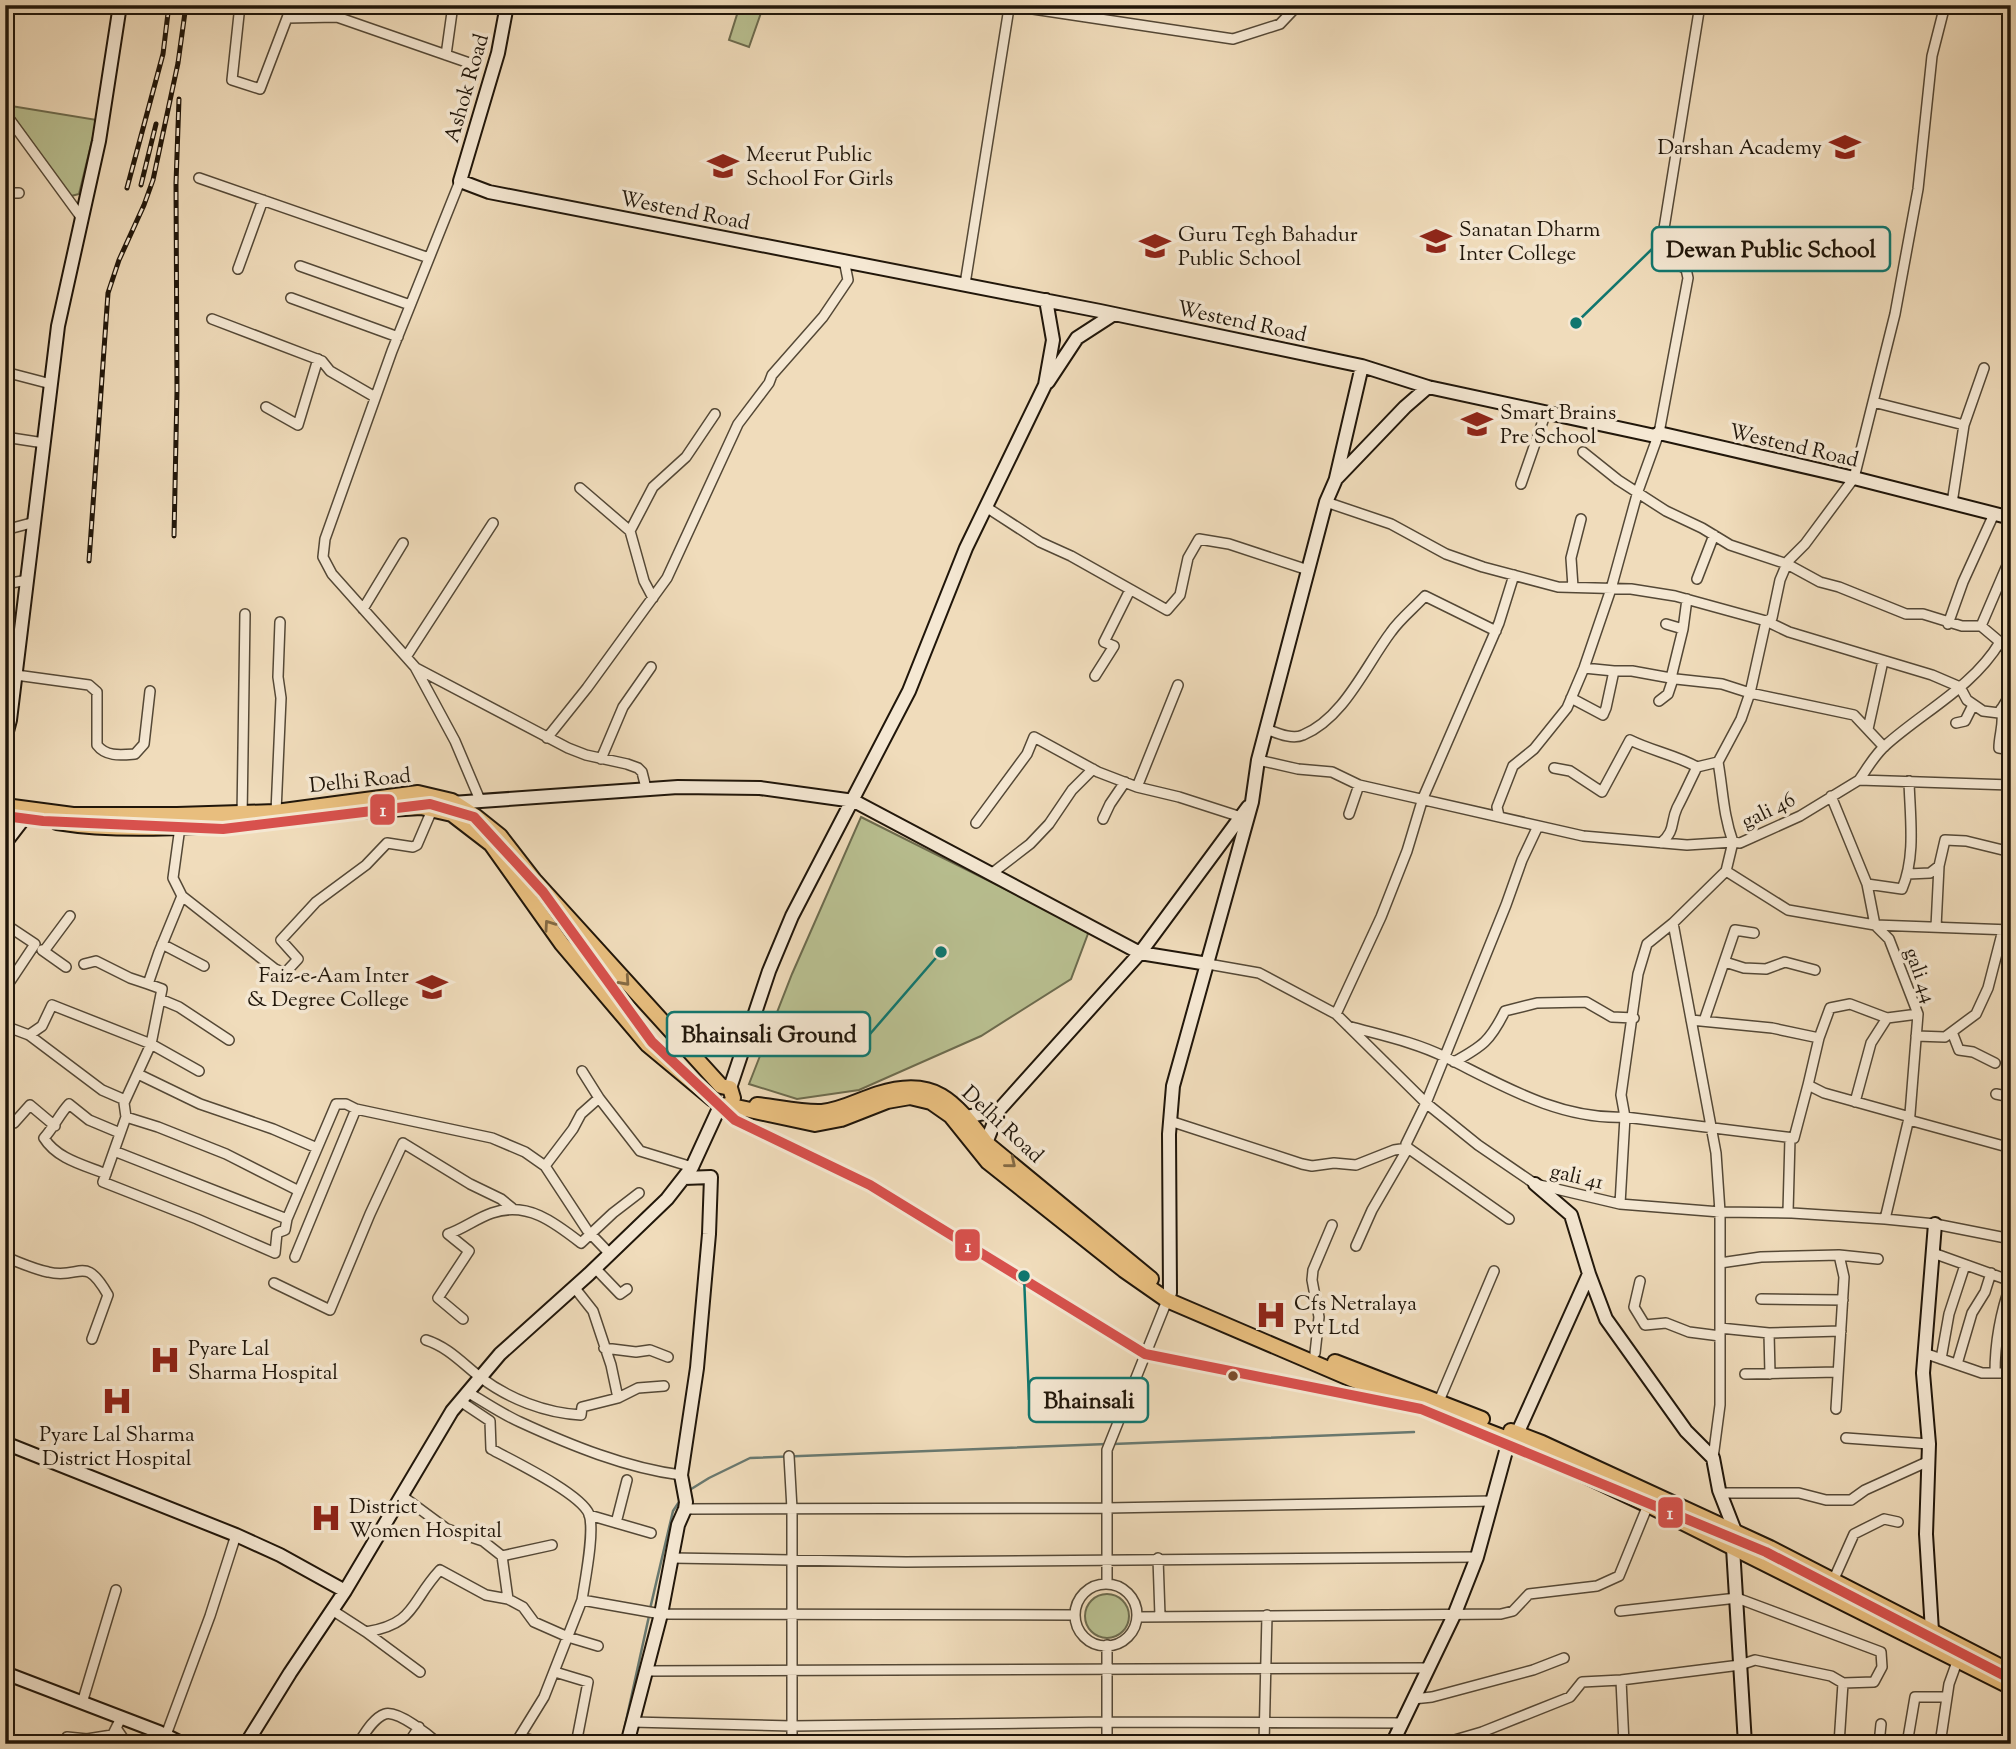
<svg xmlns="http://www.w3.org/2000/svg" width="2016" height="1749" font-family="'Sorts Mill Goudy',serif">
<style>
.green{fill:#b9c091;stroke:#6c6b4e;stroke-width:2}
.lines{fill:none;stroke-linecap:round;stroke-linejoin:round}
.stream{stroke:#697970;stroke-width:2.5}
.street-casing{stroke:#544836;stroke-width:12}
.secondary-casing{stroke:#20160a;stroke-width:16}
.primary-casing{stroke:#20160a;stroke-width:18}
.street{stroke:#f5e8d3;stroke-width:9}
.secondary{stroke:#f5e8d3;stroke-width:12}
.primary{stroke:#e8be7e;stroke-width:14}
.rail-casing{stroke:#20160a;stroke-width:5}
.rail{stroke:#f5e8d3;stroke-width:2.5;stroke-dasharray:8;stroke-linecap:butt}
.metro-1-casing{stroke:#f5e8d3;stroke-width:16}
.metro-1{stroke:#d8514d;stroke-width:10}
.oneway{stroke:#846a44}
.bus-dot{fill:#7a4b2a;stroke:#f5e8d3;stroke-width:2.5}
.labels{text-anchor:middle;stroke-width:7;stroke-linejoin:round;paint-order:stroke}
.street-label{font-size:21px;fill:#20160a;stroke:#f5e8d3}
.poi-label{font-size:21px;fill:#20160a;stroke:#f5e8d3;text-anchor:start}
.leader{fill:none;stroke:#0f766e;stroke-width:2.5}
.callout-dot{fill:#0f766e;stroke:#f5e8d3;stroke-width:2.5}
.callout{fill:#f5e8d3;stroke:#0f766e;stroke-width:2.5}
.callout-label{font-size:23px;text-anchor:middle;font-weight:bold;fill:#20160a}
.line-badge{stroke:#f5e8d3;stroke-width:2.5}
.badge-label{font-size:19px;text-anchor:middle;font-weight:bold;fill:#fff}
</style>
<rect width="100%" height="100%" fill="#f0dcbb"/>
<filter id="stains"><feTurbulence type="fractalNoise" baseFrequency=".00286" numOctaves="4"/><feColorMatrix values="0 0 0 0 .2 0 0 0 0 .09 0 0 0 0 .02 0 0 0 .5 -.17"/></filter>
<radialGradient id="worn" r=".72"><stop offset=".6" stop-color="#630" stop-opacity="0"/><stop offset="1" stop-color="#630" stop-opacity=".3"/></radialGradient>
<!-- green -->
<path class="green" d="M 740,5 L 762,10 L 749,47 L 729,40 Z
M 5,105 L 97,120 L 79,194 L 71,196 Z
M 861,817 L 1089,931 L 1071,979 L 981,1036 L 859,1090 L 797,1099 L 749,1084 L 792,974 Z
M1085 1616a22 22 0 1 1 44 0a22 22 0 1 1-44 0Z"/>
<g class="lines">
<!-- stream -->
<path class="stream" d="M 1113,1444 L 1414,1432
M 688,1491 L 709,1478 L 750,1458 L 1107,1444
M 650,1609 L 673,1511 L 681,1499
M 621,1744 L 649,1616"/>
<!-- street casing -->
<g class="street-casing">
<path id="street" d="M 240,5 L 232,80 L 260,89 L 292,5
M 1009,8 L 1033,9 L 1233,39 L 1280,24 L 1298,5
M 287,18 L 337,17 L 475,65
M 446,55 L 453,5
M 5,113 L 81,217
M 199,178 L 429,258
M 460,181 L 392,351 L 325,539 L 323,557 L 332,574 L 415,667 L 455,741 L 480,800
M 5,196 L 6,193 L 19,193
M 300,266 L 410,305
M 238,269 L 263,200
M 965,284 L 1009,8 L 997,5
M 291,298 L 398,337
M 212,319 L 322,361 L 330,371 L 375,397
M 5,372 L 51,384
M 1873,402 L 1964,425
M 266,407 L 298,425 L 318,359
M 5,437 L 44,443
M 1583,452 L 1618,480 L 1666,511 L 1702,528 L 1730,545 L 1787,564 L 1820,582 L 1839,587 L 1906,614 L 1923,614 L 1962,626 L 1981,626
M 1521,484 L 1546,412
M 580,488 L 630,531 L 644,581 L 653,598
M 1326,502 L 1391,524 L 1446,554 L 1483,567 L 1558,587 L 1631,589 L 1675,596 L 1766,621 L 1789,632 L 1932,675 L 1960,687 L 1967,700 L 1983,711 L 1999,713 L 2011,693
M 1952,503 L 1964,425 L 1984,368
M 986,507 L 1040,542 L 1071,556 L 1167,610 L 1180,595 L 1188,558 L 1199,539 L 1229,544 L 1308,570
M 5,530 L 35,522
M 630,531 L 653,487 L 686,457 L 715,414
M 1697,579 L 1714,535
M 5,584 L 28,580
M 1573,587 L 1571,558 L 1581,519
M 363,609 L 403,543
M 1666,624 L 1683,629 L 1671,678
M 1948,624 L 1963,582 L 1994,514
M 1683,629 L 1687,599
M 2000,642 L 2011,653
M 406,657 L 493,523
M 416,668 L 568,748 L 586,755 L 627,764 L 638,768 L 642,772 L 646,788
M 1584,668 L 1614,671
M 16,675 L 89,685 L 97,692 L 97,745 C 106,757 121,755 135,754 L 144,744 L 150,691
M 1095,676 L 1114,646 L 1104,642 L 1130,590
M 1571,698 L 1603,715 L 1606,708 L 1614,671 L 1632,671 L 1676,679 L 1722,684 L 1750,693 L 1854,715 L 1884,747
M 1659,701 L 1668,694 L 1673,679
M 2001,709 C 2005,722 1999,734 1999,748 L 2011,750
M 1956,723 L 1965,721 L 1973,705
M 1266,729 C 1277,733 1292,740 1303,735 C 1344,718 1366,665 1391,632 C 1400,619 1414,608 1425,596 L 1496,631
M 1868,729 L 1883,661
M 547,738 L 587,688 L 667,578 L 738,424 L 769,383 L 772,375 L 823,317 L 848,280 L 844,260
M 601,759 L 623,707 L 651,667
M 1258,760 L 1298,769 L 1332,772 L 1359,785 L 1583,836 L 1687,845 L 1733,842 C 1723,814 1723,790 1718,762
M 1554,768 L 1570,771 L 1602,792 L 1630,740 C 1652,751 1676,755 1697,767
M 1859,780 C 1867,769 1875,754 1886,745 C 1924,711 1973,687 2000,642 L 1981,626 L 2011,556
M 2011,785 L 1859,780 L 1800,816 L 1740,843 L 1733,842 L 1726,871 L 1788,910 L 1875,925 L 2011,930
M 1137,787 L 1178,685
M 1831,796 L 1867,884 L 1875,925 L 1889,939 L 1918,1014 L 1910,1114 L 1885,1219
M 276,812 L 281,698 L 278,677 L 280,622
M 1349,814 L 1359,785
M 1499,816 L 1497,807 L 1513,766 L 1534,749 L 1567,708 L 1584,668 L 1611,589 L 1638,491 L 1659,433 L 1688,278 L 1686,269 L 1664,256 L 1661,247 L 1700,5
M 242,818 L 245,614
M 1103,819 L 1110,804 L 1125,782
M 976,823 L 1027,754 L 1034,737 L 1098,772 L 1137,787 L 1179,797 L 1241,817
M 180,827 L 173,878 L 182,896 L 159,952 L 148,984 L 162,989 L 151,1044 L 124,1103 L 126,1117 L 103,1182 L 197,1219 L 275,1253 L 277,1233 L 285,1230 L 287,1219 L 336,1104 L 346,1104 L 356,1109
M 1661,843 C 1676,830 1670,823 1677,808 C 1684,795 1690,781 1697,767 L 1718,762 L 1741,719 L 1750,693 L 1766,621 L 1772,618 L 1780,580 L 1788,561 L 1805,544 L 1854,478 L 1895,314 L 1918,189 L 1932,56 L 1945,5
M 991,874 L 1030,844 L 1049,824 L 1072,790 L 1093,769
M 1908,874 L 1930,873 L 1939,866 L 1945,840 L 1966,841 L 2011,852
M 1867,884 L 1902,889 C 1916,856 1910,817 1909,781
M 182,896 L 275,969 L 285,973 L 298,959 L 281,940 L 316,902 L 366,865 L 387,843 L 413,847 L 417,845 L 432,810
M 5,924 L 35,944 L 5,989
M 1936,927 L 1939,866
M 162,944 L 204,966
M 42,950 L 66,967
M 44,951 L 70,916
M 1725,962 L 1744,968 L 1766,969 L 1785,962 L 1815,970
M 84,964 L 96,961 L 130,978 L 148,984
M 1208,964 L 1259,973 L 1336,1014 L 1426,1103 L 1478,1145 L 1535,1184 L 1620,1204 L 1720,1212 L 1792,1213 L 1885,1219 L 1935,1224 L 2011,1239
M 160,999 L 179,1007 L 229,1040
M 1336,1014 L 1381,917 L 1407,851 L 1423,798 L 1499,623 L 1514,575
M 1691,1020 L 1772,1028 L 1819,1038
M 1704,1021 L 1735,930 L 1754,933
M 5,1026 L 29,1035 L 102,1090 L 125,1100
M 1348,1026 C 1380,1035 1415,1042 1445,1057 C 1502,1085 1559,1120 1625,1117 L 1794,1138 L 1808,1085
M 1952,1032 L 1959,1050 L 1973,1052 L 1995,1063
M 29,1035 L 42,1026 L 52,1005 L 151,1044 L 199,1071
M 1916,1036 L 1945,1037 L 1976,1014 L 1988,988 L 2003,930
M 1454,1062 C 1483,1046 1490,1041 1505,1011 L 1537,1003 L 1586,1002 L 1612,1017 L 1634,1018
M 582,1071 L 599,1098
M 138,1074 L 200,1104 L 273,1129 L 317,1148
M 1996,1094 L 2011,1097
M 1855,1102 L 1871,1043 L 1887,1018
M 126,1117 L 158,1127 L 226,1154 L 299,1191
M 1910,1117 L 1824,1093 L 1808,1085 L 1819,1038 L 1830,1008 L 1850,1004 L 1887,1018 L 1918,1014
M 1909,1120 L 2011,1148
M 1170,1121 L 1302,1164 L 1312,1166 L 1334,1163 L 1356,1165 L 1394,1150 L 1408,1148 L 1509,1219
M 14,1123 L 30,1105 L 55,1126
M 114,1151 L 287,1219
M 545,1166 L 573,1129 L 581,1114 L 599,1098 L 640,1151 L 692,1167
M 106,1174 C 84,1165 57,1159 44,1138 C 54,1127 59,1115 69,1104 L 89,1120 L 120,1133
M 1620,1204 L 1625,1117 L 1621,1095 L 1638,974 L 1647,944 L 1673,923
M 1788,1212 L 1790,1138
M 1356,1246 L 1372,1210 L 1408,1148 L 1406,1144 L 1426,1103 L 1506,905 L 1522,860 L 1538,826
M 1933,1253 L 2011,1281
M 1839,1255 L 1878,1259
M 5,1257 C 19,1262 33,1269 48,1272 C 81,1280 84,1253 108,1295 L 92,1339
M 295,1257 L 356,1109 L 492,1138 L 525,1152 L 545,1166 L 587,1230 L 610,1254
M 1720,1263 L 1761,1257 L 1839,1255 L 1844,1277 L 1836,1409
M 595,1268 L 620,1294 L 627,1289
M 1640,1281 L 1634,1307 L 1645,1325 L 1666,1323 L 1689,1332 L 1720,1336
M 274,1283 L 330,1310 L 370,1214 L 403,1143 L 470,1184 L 501,1199 L 512,1208
M 1761,1299 L 1843,1300
M 463,1319 L 438,1298 L 469,1251 L 448,1234 C 463,1229 477,1218 492,1213 C 527,1201 554,1222 581,1243 L 613,1213 L 639,1193
M 1720,1328 L 1769,1333 L 1841,1331
M 1769,1333 L 1770,1374
M 426,1340 C 448,1347 462,1363 480,1377 C 509,1399 545,1413 581,1415 L 582,1407 L 618,1398 L 611,1365 L 593,1311 L 574,1287
M 604,1348 L 636,1352 L 650,1350 L 668,1357
M 1315,1353 L 1319,1317 L 1312,1280 L 1313,1270 L 1332,1225
M 1924,1353 L 1982,1373 L 2011,1373
M 1941,1359 L 1949,1314 L 1965,1265
M 1957,1364 L 1972,1313 L 1985,1292 L 1991,1273
M 1995,1373 C 1995,1343 2001,1311 2011,1283
M 1745,1374 L 1838,1372
M 467,1392 C 485,1402 502,1414 520,1422 C 570,1445 626,1468 681,1475
M 618,1398 L 638,1388 L 664,1386
M 460,1401 L 490,1421 L 491,1449 C 513,1461 580,1493 589,1514 C 595,1531 585,1580 582,1600 L 661,1614 L 1075,1615
M 1439,1401 L 1494,1271
M 1846,1438 L 1929,1444
M 789,1456 L 792,1509 L 792,1744
M 1713,1458 L 1720,1405 L 1720,1212 L 1716,1153 L 1673,923 L 1726,871
M 1720,1493 L 1799,1493 L 1826,1500 L 1851,1500 L 1865,1490 L 1929,1461
M 401,1495 L 447,1529 L 483,1541 L 502,1556 L 508,1599 L 523,1607 L 534,1622 L 568,1637 L 598,1646
M 685,1509 L 1107,1508 L 1493,1501
M 589,1515 L 651,1533
M 616,1523 L 627,1480
M 502,1556 L 552,1545
M 671,1558 L 906,1562 L 1477,1557
M 1158,1558 L 1160,1616
M 1833,1581 L 1854,1534 L 1884,1519 L 1898,1522
M 1107,1584 L 1107,1450 L 1168,1298
M1075 1615a31 31 0 1 1 62 0a31 31 0 1 1-62 0Z
M 332,1610 L 366,1632 C 416,1624 410,1602 440,1570 L 486,1595 L 508,1599
M 1137,1617 L 1501,1614 L 1513,1611 L 1529,1594 L 1597,1586 L 1619,1576 L 1648,1505
M 366,1632 L 420,1672
M 646,1671 L 1428,1668
M 555,1672 L 588,1682 L 576,1744
M 1621,1680 L 1624,1744
M 1413,1699 L 1432,1697 L 1533,1670 L 1564,1658
M 82,1703 L 116,1590
M 632,1722 L 792,1726 L 1107,1722 L 1403,1723
M 116,1728 L 127,1744
M 166,1735 L 210,1616 L 236,1535
M 520,1737 L 547,1744
M 64,1744 L 67,1737 L 87,1739 L 112,1735
M 108,1744 L 121,1718
M 358,1744 C 364,1735 373,1718 385,1714 C 398,1710 430,1736 439,1744
M 408,1744 L 419,1727
M 515,1744 L 544,1697 L 582,1600
M 1107,1744 L 1107,1645
M 1264,1744 L 1267,1615
M 1441,1744 L 1482,1732 L 1570,1697 L 1582,1682 L 1621,1680 L 1740,1665 L 1755,1660 L 1831,1676 L 1843,1683 L 1874,1682 L 1882,1667 L 1881,1652 L 1737,1598 L 1620,1611
M 1686,1744 L 1745,1740
M 1839,1744 L 1843,1683
M 1879,1744 L 1881,1724
M 1907,1744 L 1915,1697 L 1947,1697
M 1940,1744 L 1949,1684 L 1958,1659"/>
</g>
<!-- secondary casing -->
<g class="secondary-casing">
<path id="secondary" d="M 507,5 L 498,53 L 460,181 L 489,192 L 1100,311 L 1362,366 L 1428,387 L 1655,436 L 1659,433 L 1854,478 L 2011,518
M 1048,382 L 1077,338 L 1114,314
M 1336,478 L 1362,366
M 5,739 L 10,720 L 58,326 L 99,141 L 120,5
M 452,803 L 678,787 L 760,788 L 854,801 L 1140,953 L 1208,964
M 5,843 L 25,817 L 27,809
M 730,1088 L 769,971 L 792,916 L 909,691 L 966,548 L 1045,385 L 1053,340 L 1046,300
M 960,1121 L 966,1117 L 999,1110
M 981,1147 L 986,1143 L 999,1110 L 1140,953 L 1248,807
M 1589,1274 L 1606,1319 L 1686,1431 L 1713,1458 L 1719,1490 L 1735,1531 L 1733,1548 L 1745,1744
M 1170,1293 L 1169,1134 L 1173,1086 L 1252,802 L 1258,760 L 1326,502 L 1336,479 L 1405,407 L 1428,387
M 1517,1434 L 1589,1274 L 1571,1215 L 1535,1184
M 5,1443 L 236,1535 L 280,1555 L 345,1591
M 1932,1631 L 1926,1534 L 1929,1444 L 1923,1373 L 1935,1224
M 5,1673 L 159,1732 L 183,1744
M 246,1744 L 290,1673 L 345,1591 L 452,1411 L 500,1354 L 589,1274 L 667,1199 L 692,1167 L 720,1106
M 627,1744 L 661,1614 L 678,1525 L 685,1509 L 686,1502 L 681,1475 L 697,1368 L 709,1234 L 711,1177 L 684,1178
M 1392,1744 L 1455,1613 L 1477,1557 L 1509,1440"/>
</g>
<!-- primary casing -->
<g class="primary-casing">
<path id="primary" d="M 5,806 L 73,815 L 177,815 L 276,812 L 418,793 L 452,801 L 475,816 L 500,836 L 534,880 L 721,1086 L 730,1088 L 733,1098
M 339,812 L 421,807 L 452,814 L 491,844 L 562,944 L 647,1044 L 713,1099
M 57,822 C 119,832 183,827 246,823
M 727,1105 L 815,1124 L 841,1119 L 887,1101 L 910,1097 L 931,1102 L 951,1116 L 988,1162 L 1124,1270 L 1167,1300 L 1354,1380 L 1510,1440 L 1648,1505 L 2011,1687
M 757,1105 C 777,1107 801,1113 822,1112 C 842,1110 859,1100 878,1094 C 935,1076 954,1101 986,1143 L 1151,1279
M 1335,1362 L 1482,1419
M 1511,1431 L 1542,1443 L 1770,1548 L 2011,1672"/>
</g>
<!-- street -->
<use href="#street" class="street"/>
<!-- secondary -->
<use href="#secondary" class="secondary"/>
<!-- primary -->
<use href="#primary" class="primary"/>
<!-- rail casing -->
<g class="rail-casing">
<path id="rail" d="M 141,185 L 156,124
M 127,188 L 163,54 L 169,5
M 174,536 L 177,390 L 176,183 L 179,99
M 89,561 L 108,293 L 119,260 L 144,205 L 153,180 L 178,63 L 186,5"/>
</g>
<!-- rail -->
<use href="#rail" class="rail"/>
<!-- metro-1 casing -->
<g class="metro-1-casing">
<path id="metro-1" d="M 5,816 L 43,821 L 223,829 L 430,804 L 474,817 L 543,892 L 652,1042 L 735,1120 L 870,1185 L 1145,1354 L 1421,1409 L 1766,1552 L 2011,1679"/>
</g>
<!-- metro-1 -->
<use href="#metro-1" class="metro-1"/>
</g>
<!-- one-way arrows -->
<defs><path id="oneway-chevron" d="M-2-3.5L2.5 0L-2 3.5" fill="none" stroke-width="1.6" stroke-linecap="round" stroke-linejoin="round" transform="scale(1.75)"/></defs>
<g class="oneway">
<use href="#oneway-chevron" transform="translate(549 925) rotate(-125)"/>
<use href="#oneway-chevron" transform="translate(625 981) rotate(48)"/>
<use href="#oneway-chevron" transform="translate(1011 1163) rotate(39)"/>
</g>
<!-- icons -->
<defs>
<g id="school-bare" transform="scale(2.415)"><path d="M0-5L7-2L0 1L-7-2ZM-4 1L0 2.5L4 1V4Q0 6-4 4Z" fill="#8f2418" stroke="#f5e8d3" stroke-width="2.5" paint-order="stroke"/></g>
<g id="university-bare" transform="scale(2.415)"><path d="M0-5L7-2L0 1L-7-2ZM-4 1L0 2.5L4 1V4Q0 6-4 4Z" fill="#8f2418" stroke="#f5e8d3" stroke-width="2.5" paint-order="stroke"/></g>
<g id="hospital-bare" transform="scale(2.415)"><path d="M-5-5h3v3.5h4V-5h3V5h-3V1.5h-4V5h-3Z" fill="#8f2418" stroke="#f5e8d3" stroke-width="2.5" paint-order="stroke"/></g>
</defs>
<g fill-rule="evenodd">
<use href="#school-bare" x="1845" y="147"/>
<use href="#school-bare" x="723" y="166"/>
<use href="#university-bare" x="1436" y="241"/>
<use href="#school-bare" x="1155" y="246"/>
<use href="#school-bare" x="1477" y="424"/>
<use href="#university-bare" x="432" y="987"/>
<use href="#hospital-bare" x="1271" y="1315"/>
<use href="#hospital-bare" x="165" y="1360"/>
<use href="#hospital-bare" x="117" y="1401"/>
<use href="#hospital-bare" x="326" y="1518"/>
</g>
<!-- markers -->
<circle class="bus-dot" cx="1233" cy="1376" r="6"/>
<g class="labels">
<!-- street labels -->
<g class="street-label">
<text transform="translate(466 88) rotate(-74)" y="7">Ashok Road</text>
<text transform="translate(685 210) rotate(11)" y="7">Westend Road</text>
<text transform="translate(1242 321) rotate(12)" y="7">Westend Road</text>
<text transform="translate(1794 445) rotate(13)" y="7">Westend Road</text>
<text transform="translate(360 780) rotate(-6)" y="7">Delhi Road</text>
<text transform="translate(1768 810) rotate(-26)" y="7">gali 46</text>
<text transform="translate(1921 975) rotate(70)" y="7">gali 44</text>
<text transform="translate(1003 1124) rotate(43)" y="7">Delhi Road</text>
<text transform="translate(1577 1176) rotate(13)" y="7">gali 41</text>
</g>
<!-- poi labels -->
<g class="poi-label">
<text x="1822" y="154" text-anchor="end">Darshan Academy</text>
<text x="746" y="161">Meerut Public<tspan x="746" dy="24">School For Girls</tspan></text>
<text x="1459" y="236">Sanatan Dharm<tspan x="1459" dy="24">Inter College</tspan></text>
<text x="1178" y="241">Guru Tegh Bahadur<tspan x="1178" dy="24">Public School</tspan></text>
<text x="1500" y="419">Smart Brains<tspan x="1500" dy="24">Pre School</tspan></text>
<text x="409" y="982" text-anchor="end">Faiz-e-Aam Inter<tspan x="409" dy="24">&amp; Degree College</tspan></text>
<text x="1294" y="1310">Cfs Netralaya<tspan x="1294" dy="24">Pvt Ltd</tspan></text>
<text x="188" y="1355">Pyare Lal<tspan x="188" dy="24">Sharma Hospital</tspan></text>
<text x="117" y="1441" text-anchor="middle">Pyare Lal Sharma<tspan x="117" dy="24">District Hospital</tspan></text>
<text x="349" y="1513">District<tspan x="349" dy="24">Women Hospital</tspan></text>
</g>
</g>
<!-- callouts -->
<path class="leader" d="M1576 323L1652 249M941 952L870 1034M1024 1276L1029 1400"/>
<g class="callout-dot">
<circle cx="1576" cy="323" r="7"/>
<circle cx="941" cy="952" r="7"/>
<circle cx="1024" cy="1276" r="7"/>
</g>
<g class="callout">
<rect x="1652" y="227" width="238" height="44" rx="7"/>
<rect x="667" y="1012" width="203" height="44" rx="7"/>
<rect x="1029" y="1378" width="119" height="44" rx="7"/>
</g>
<g class="callout-label">
<text x="1771" y="257">Dewan Public School</text>
<text x="769" y="1042">Bhainsali Ground</text>
<text x="1089" y="1408">Bhainsali</text>
</g>
<g class="line-badge">
<rect x="369" y="793" width="27" height="33" rx="7" fill="#d8514d"/>
<rect x="954" y="1228" width="27" height="34" rx="7" fill="#d8514d"/>
<rect x="1657" y="1496" width="27" height="33" rx="7" fill="#d8514d"/>
</g>
<g class="badge-label">
<text x="383" y="816">1</text>
<text x="968" y="1252">1</text>
<text x="1670" y="1519">1</text>
</g>
<!-- margin -->
<rect width="2016" height="1749" fill="none" stroke="#f0dcbb" stroke-width="28"/>
<rect x="7" y="7" width="2002" height="1735" fill="none" stroke="#20160a" stroke-width="3.5"/>
<rect x="14" y="14" width="1988" height="1721" fill="none" stroke="#20160a" stroke-width="2"/>
<rect width="100%" height="100%" filter="url(#stains)"/>
<rect width="100%" height="100%" fill="url(#worn)"/>
</svg>
